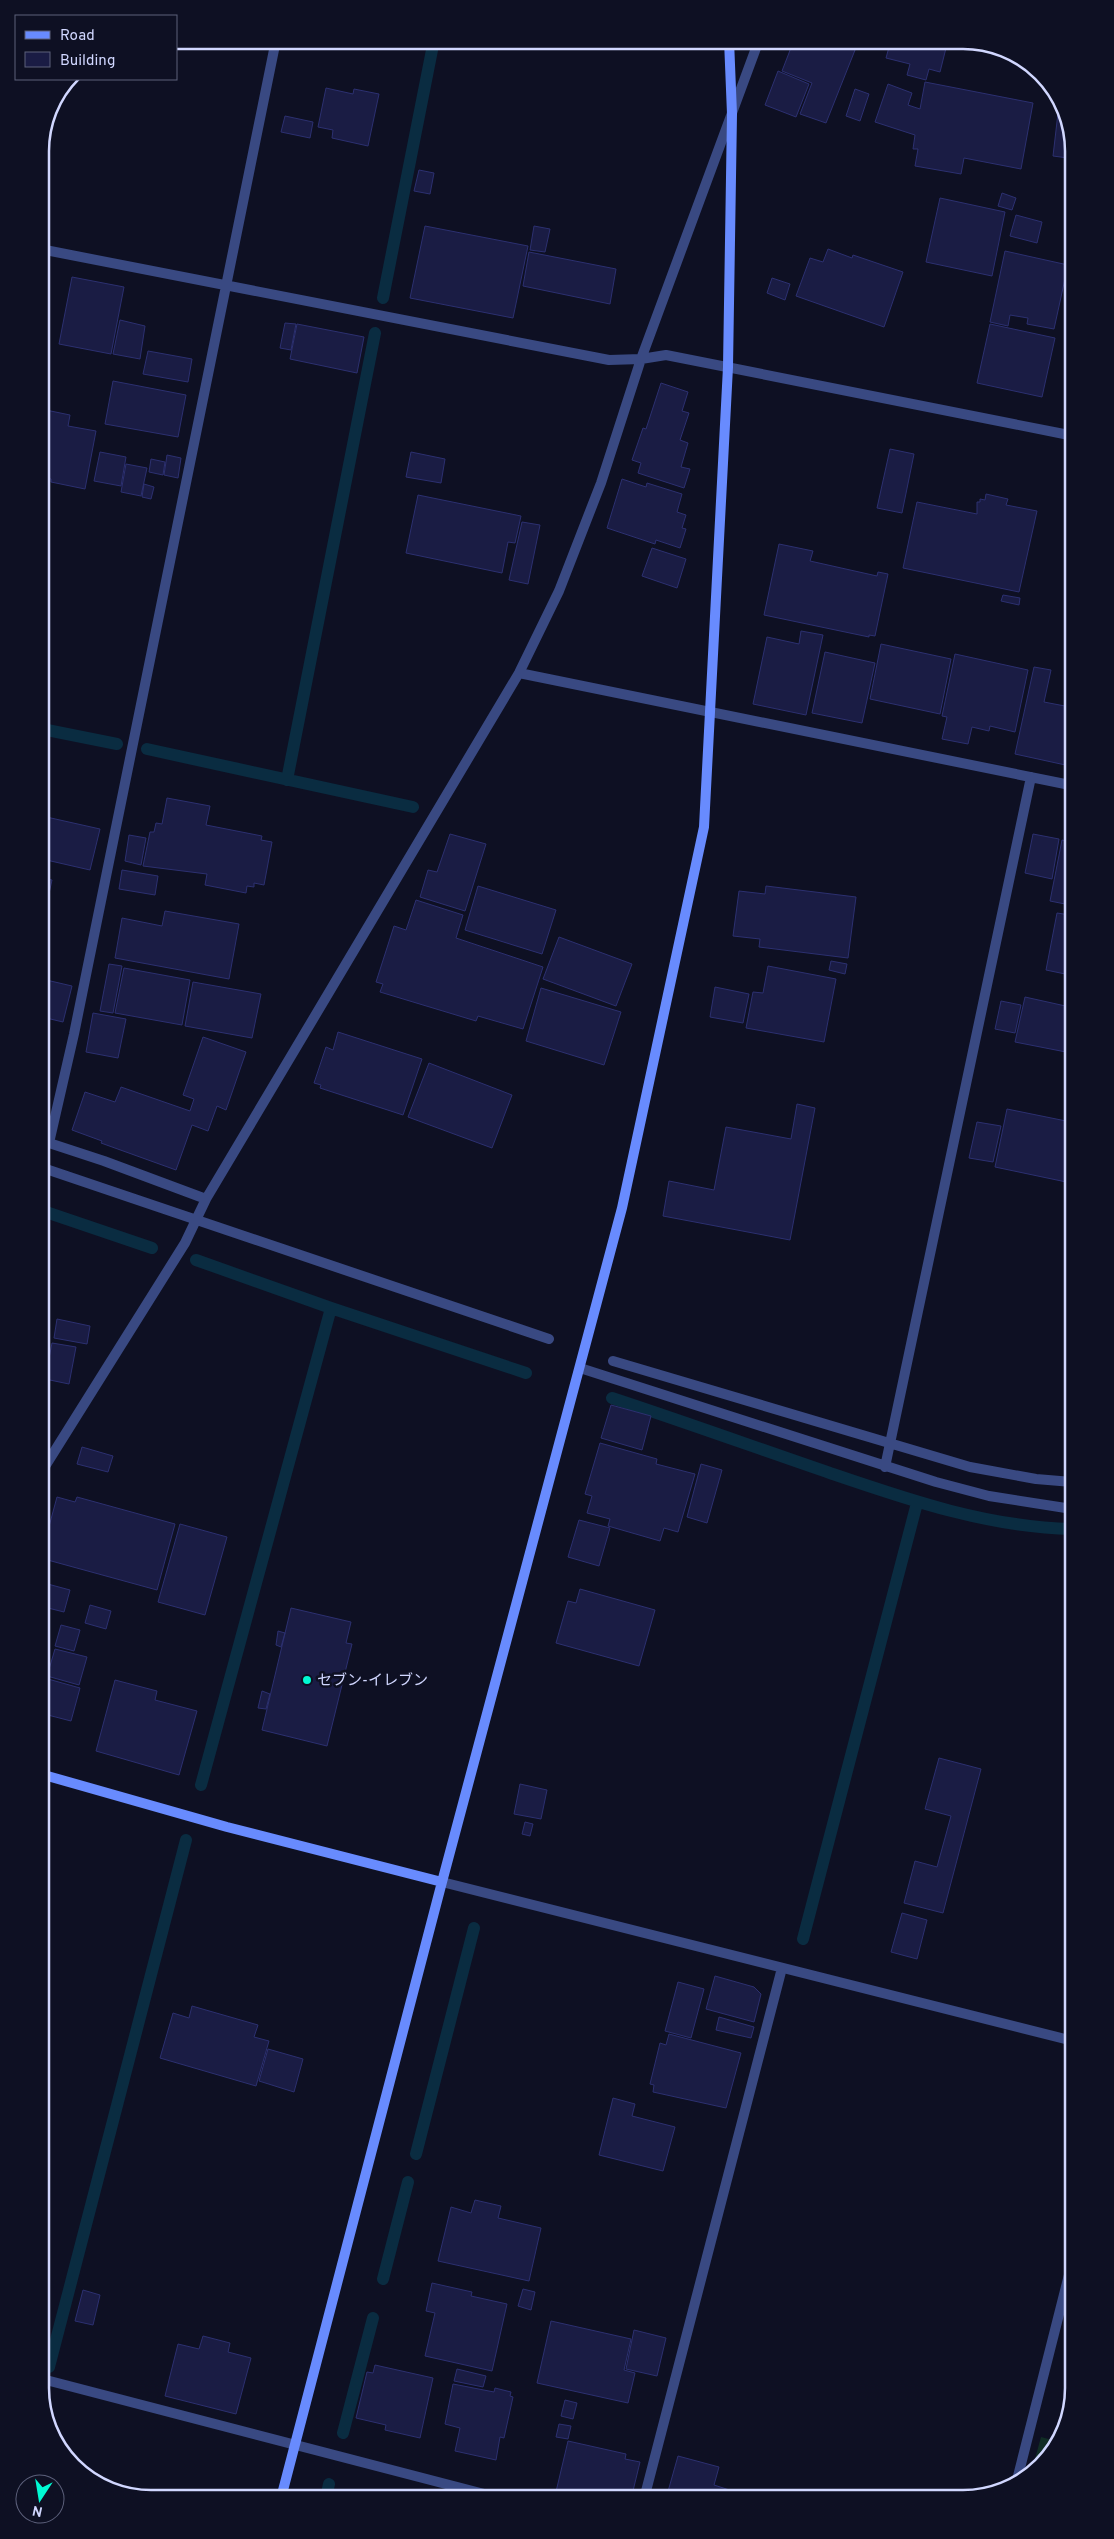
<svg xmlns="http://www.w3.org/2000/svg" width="1114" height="2539" font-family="Overpass,'Noto Sans JP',sans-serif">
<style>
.green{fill:#112d25}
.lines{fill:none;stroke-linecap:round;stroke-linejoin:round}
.stream{stroke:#0a2c41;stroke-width:12}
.building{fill:#1a1c44;stroke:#2c3070}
.street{stroke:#394982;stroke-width:10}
.secondary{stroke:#688bfe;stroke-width:10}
.poi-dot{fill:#01fad3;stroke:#0e1023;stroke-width:2}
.labels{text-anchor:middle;stroke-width:5;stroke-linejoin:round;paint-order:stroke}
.poi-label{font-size:15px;fill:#d1d7ff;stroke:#0e1023;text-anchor:start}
.rim{fill:none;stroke:#d1d7ff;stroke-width:2.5}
</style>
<rect width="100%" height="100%" fill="#0e1023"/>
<!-- green -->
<path class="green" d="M 1041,2437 L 1056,2441 L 1051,2456 L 1032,2470 Z"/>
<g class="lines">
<!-- stream -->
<path class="stream" d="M 383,298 L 434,40
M 42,729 L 117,744
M 147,749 L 413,807
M 287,780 L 375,333
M 43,1211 L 152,1248
M 196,1260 L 331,1308 L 526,1373
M 612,1398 C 685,1422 757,1448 830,1473 C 909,1500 987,1527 1072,1529
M 201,1785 L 331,1308
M 803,1939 L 917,1503
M 416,2154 L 474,1928
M 383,2279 L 408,2182
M 46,2366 L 49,2367 L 186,1840
M 343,2433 L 373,2318
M 326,2498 L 329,2484"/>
</g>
<!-- building -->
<path class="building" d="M 794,40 L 859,40 L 826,123 L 800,114 L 812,83 L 782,71 Z
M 891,40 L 948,40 L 940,72 L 929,69 L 926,80 L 907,75 L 910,64 L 886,58 Z
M 778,71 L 809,84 L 796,117 L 765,105 Z
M 925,82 L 1033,103 L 1021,169 L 964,158 L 961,174 L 915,166 L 918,149 L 913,149 L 915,135 L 875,122 L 888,84 L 912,93 L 908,105 L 920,109 Z
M 326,88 L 353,94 L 354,89 L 379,94 L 368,146 L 332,138 L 333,130 L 318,127 Z
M 855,89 L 869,94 L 860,121 L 846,116 Z
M 1058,113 L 1068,115 L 1068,158 L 1053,156 Z
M 285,116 L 313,122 L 310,138 L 281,132 Z
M 419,170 L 434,173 L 430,194 L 414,191 Z
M 1002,193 L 1016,198 L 1012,210 L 998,206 Z
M 940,198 L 1005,212 L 992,276 L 926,262 Z
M 1016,215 L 1042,222 L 1037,243 L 1010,236 Z
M 425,226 L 528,246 L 513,318 L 410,298 Z
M 534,226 L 550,229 L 545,252 L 530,250 Z
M 828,249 L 852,258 L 853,255 L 903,272 L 884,327 L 796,296 L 810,258 L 823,262 Z
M 1005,251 L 1068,265 L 1054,329 L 1027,324 L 1028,318 L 1010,315 L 1008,326 L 990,322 Z
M 529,252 L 616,269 L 610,304 L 523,286 Z
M 72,277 L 124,287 L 111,354 L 59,344 Z
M 772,278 L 790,284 L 785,300 L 767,293 Z
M 120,320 L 145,326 L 140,359 L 113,354 Z
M 285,323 L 296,324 L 291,350 L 280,348 Z
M 297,324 L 364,337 L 357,373 L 290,359 Z
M 990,324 L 1055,338 L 1042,397 L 977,383 Z
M 148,351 L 192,359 L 188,382 L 143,374 Z
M 113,381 L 186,395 L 178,437 L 105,424 Z
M 661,383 L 688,392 L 682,411 L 689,413 L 680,440 L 688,443 L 681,467 L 690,469 L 684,488 L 638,473 L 641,463 L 632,460 L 643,428 L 646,429 Z
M 41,409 L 70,415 L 68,426 L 96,431 L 85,489 L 51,482 L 51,479 L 41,477 Z
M 890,449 L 914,454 L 902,513 L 877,508 Z
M 100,452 L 126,457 L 121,486 L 94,481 Z
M 411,452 L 445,459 L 441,483 L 406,477 Z
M 167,455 L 181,458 L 178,478 L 164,475 Z
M 151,459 L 165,462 L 163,475 L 149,472 Z
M 126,464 L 147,468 L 141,496 L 121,492 Z
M 622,479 L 646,487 L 647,483 L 682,494 L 677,512 L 686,515 L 682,528 L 686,529 L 680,548 L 656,540 L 655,544 L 607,528 Z
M 144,484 L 154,487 L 151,499 L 142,497 Z
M 986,494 L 1008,499 L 1006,505 L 1037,511 L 1019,592 L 903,568 L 917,502 L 977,514 L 977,502 L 980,502 L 980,499 L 985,500 Z
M 418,495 L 521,516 L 515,543 L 508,542 L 502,573 L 406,553 Z
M 522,522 L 540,525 L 528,584 L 509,580 Z
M 779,544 L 813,551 L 810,561 L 877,576 L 878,572 L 888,574 L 875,636 L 869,635 L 869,637 L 764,615 Z
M 652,548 L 686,559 L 677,588 L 642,576 Z
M 1003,595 L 1020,598 L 1019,605 L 1001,601 Z
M 801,631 L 823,635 L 806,715 L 753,704 L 767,637 L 799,644 Z
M 881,644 L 951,659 L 940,714 L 870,699 Z
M 825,652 L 875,663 L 862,723 L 812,713 Z
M 955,654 L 1028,670 L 1015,732 L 990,726 L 989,731 L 972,727 L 968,744 L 942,739 L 947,717 L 942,716 Z
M 1034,667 L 1051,670 L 1044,702 L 1070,707 L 1070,766 L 1015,754 Z
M 167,798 L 210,806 L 206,825 L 262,836 L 261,840 L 272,842 L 264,885 L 254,883 L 254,887 L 247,886 L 246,893 L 205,885 L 207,874 L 143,866 L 150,832 L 154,832 L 156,823 L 162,824 Z
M 42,816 L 100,829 L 90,870 L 42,859 Z
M 450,834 L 486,844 L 465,911 L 420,897 L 428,870 L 437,872 Z
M 1033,834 L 1059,839 L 1052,879 L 1025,873 Z
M 129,835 L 146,838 L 141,865 L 125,861 Z
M 1062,840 L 1070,842 L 1070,905 L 1050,901 Z
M 122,870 L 158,876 L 155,895 L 119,889 Z
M 42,878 L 52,880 L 42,925 Z
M 478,886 L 556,910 L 542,954 L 465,930 Z
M 766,886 L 856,897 L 848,958 L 759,947 L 760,939 L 733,936 L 739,891 L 765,894 Z
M 416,900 L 463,915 L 456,938 L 543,967 L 523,1029 L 478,1016 L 476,1021 L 380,992 L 383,984 L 376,982 L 394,926 L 406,930 Z
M 165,911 L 239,924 L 229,979 L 115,958 L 122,918 L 162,926 Z
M 1057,913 L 1070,915 L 1070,975 L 1046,970 Z
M 559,937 L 632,964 L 616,1006 L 543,979 Z
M 831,961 L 847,964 L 845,974 L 829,970 Z
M 109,964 L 122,966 L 113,1013 L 100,1011 Z
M 768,966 L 836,979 L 824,1042 L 746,1028 L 753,992 L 763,993 Z
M 124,968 L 190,980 L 182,1025 L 115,1013 Z
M 42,979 L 72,986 L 63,1022 L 42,1017 Z
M 193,982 L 261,994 L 252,1038 L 185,1026 Z
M 715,987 L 749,994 L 743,1023 L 710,1017 Z
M 541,988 L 621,1012 L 604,1065 L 526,1041 Z
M 1025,997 L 1070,1007 L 1071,1053 L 1015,1042 Z
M 1001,1001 L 1021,1005 L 1015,1033 L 995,1029 Z
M 93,1013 L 126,1019 L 118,1058 L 86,1052 Z
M 338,1032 L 422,1059 L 403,1115 L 320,1088 L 321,1085 L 314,1083 L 326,1047 L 333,1050 Z
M 203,1037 L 246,1052 L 226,1110 L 217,1106 L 208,1131 L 192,1125 L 176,1170 L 101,1143 L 102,1141 L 72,1130 L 85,1092 L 115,1102 L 121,1087 L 190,1111 L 194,1099 L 183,1095 Z
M 429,1063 L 512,1095 L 492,1148 L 408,1117 Z
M 797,1104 L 815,1108 L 790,1240 L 663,1216 L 669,1181 L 714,1190 L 726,1127 L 791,1139 Z
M 1007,1109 L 1071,1122 L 1071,1183 L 995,1167 Z
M 977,1122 L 1001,1126 L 993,1162 L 969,1158 Z
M 57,1319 L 90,1326 L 87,1344 L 54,1338 Z
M 52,1343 L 76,1347 L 69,1384 L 45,1379 Z
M 43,1360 L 47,1361 L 43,1381 Z
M 611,1405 L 651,1416 L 642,1450 L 601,1438 Z
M 600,1443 L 657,1459 L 656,1464 L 695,1474 L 678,1532 L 664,1528 L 660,1541 L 608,1526 L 610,1519 L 587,1513 L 592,1496 L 585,1494 Z
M 82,1447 L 113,1456 L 108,1472 L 77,1464 Z
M 701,1464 L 722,1470 L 707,1523 L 687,1517 Z
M 57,1497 L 75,1502 L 77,1497 L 175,1524 L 157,1590 L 44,1559 L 44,1545 Z
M 579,1520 L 610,1528 L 599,1566 L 568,1557 Z
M 180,1524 L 227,1537 L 205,1615 L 158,1602 Z
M 44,1583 L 70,1590 L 64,1612 L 44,1607 Z
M 580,1589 L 655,1610 L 639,1666 L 556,1643 L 568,1601 L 576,1603 Z
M 90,1605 L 111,1611 L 106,1629 L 85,1623 Z
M 291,1608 L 351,1622 L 346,1643 L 352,1644 L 327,1746 L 262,1730 Z
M 61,1625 L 80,1630 L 74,1651 L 55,1646 Z
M 278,1631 L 285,1633 L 281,1647 L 276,1645 Z
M 55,1649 L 87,1657 L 79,1685 L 47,1676 Z
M 48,1679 L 80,1688 L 71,1721 L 44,1714 L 44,1692 Z
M 115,1680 L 157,1691 L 155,1700 L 197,1711 L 179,1775 L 96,1751 Z
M 262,1691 L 270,1694 L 266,1709 L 258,1708 Z
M 939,1758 L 981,1769 L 943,1913 L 904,1903 L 915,1861 L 937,1867 L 951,1816 L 925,1809 Z
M 520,1784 L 547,1790 L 541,1819 L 514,1814 Z
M 525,1822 L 533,1824 L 530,1836 L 522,1834 Z
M 902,1913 L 927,1920 L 917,1959 L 891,1952 Z
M 715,1976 L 754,1987 L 761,1994 L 754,2022 L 706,2009 Z
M 1073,1981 L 1073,2008 L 1067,2007 Z
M 678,1982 L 704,1989 L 691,2038 L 665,2031 Z
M 192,2006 L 258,2025 L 254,2037 L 269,2041 L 256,2086 L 160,2058 L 173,2013 L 189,2018 Z
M 719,2017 L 754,2027 L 751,2038 L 716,2030 Z
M 669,2034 L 741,2053 L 726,2108 L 653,2092 L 654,2085 L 650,2084 L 660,2043 L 666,2045 Z
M 268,2049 L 303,2059 L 294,2092 L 259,2081 Z
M 613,2098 L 635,2104 L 632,2116 L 675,2127 L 663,2171 L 599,2155 Z
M 475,2200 L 501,2206 L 498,2218 L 541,2228 L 529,2281 L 438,2261 L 451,2207 L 471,2213 Z
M 432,2283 L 472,2292 L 471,2296 L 507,2304 L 492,2371 L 425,2356 L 435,2313 L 426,2311 Z
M 523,2289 L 535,2292 L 531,2310 L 518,2306 Z
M 83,2290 L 100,2295 L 93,2325 L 75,2321 Z
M 551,2321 L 631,2339 L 624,2370 L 635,2373 L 628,2403 L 537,2383 Z
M 634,2330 L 666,2338 L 657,2376 L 626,2369 Z
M 203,2336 L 230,2343 L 228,2352 L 251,2358 L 236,2414 L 165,2396 L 178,2344 L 199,2349 Z
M 375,2365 L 433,2378 L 420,2438 L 385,2430 L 386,2425 L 356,2418 L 367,2372 L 373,2373 Z
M 457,2369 L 486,2376 L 483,2387 L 454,2381 Z
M 453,2384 L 494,2392 L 495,2388 L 511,2392 L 510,2396 L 513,2397 L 504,2438 L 500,2437 L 496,2460 L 455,2451 L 460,2428 L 445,2424 Z
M 565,2400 L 577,2403 L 573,2419 L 561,2416 Z
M 559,2424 L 571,2426 L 568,2439 L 556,2437 Z
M 568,2441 L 626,2454 L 625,2459 L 640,2462 L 632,2495 L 555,2496 Z
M 678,2456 L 719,2467 L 714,2485 L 745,2495 L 667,2495 Z"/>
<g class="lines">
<!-- street -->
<path class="street" d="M 40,249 L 609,360 L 641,359 L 666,355 L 1069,435
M 519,673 L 1070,785
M 43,1141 L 104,1161 L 206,1199
M 49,1143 L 74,1034 L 276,40
M 43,1168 L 549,1339
M 613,1361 L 970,1467 L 1036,1479 L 1072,1482
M 580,1368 L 936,1482 L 989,1496 L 1072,1509
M 885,1467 L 1031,777
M 44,1468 L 185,1243 L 206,1199 L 519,673 L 559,591 L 601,483 L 641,359 L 759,40
M 442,1882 L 1073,2041
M 46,2380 L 492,2496
M 1017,2480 L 1074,2255
M 645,2495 L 782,1968"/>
<!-- secondary -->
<path class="secondary" d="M 44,1775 L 227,1827 L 442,1882
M 281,2498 L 442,1882 L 622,1208 L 704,827 L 728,367 L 732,114 L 729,40"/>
</g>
<!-- markers -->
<circle class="poi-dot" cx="307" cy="1680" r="5"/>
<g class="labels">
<!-- poi labels -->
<g class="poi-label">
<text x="317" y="1685">セブン-イレブン</text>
</g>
</g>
<!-- crop -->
<path d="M0 0H1114V2539H0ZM151 49H963A102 102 0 0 1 1065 151V2388A102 102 0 0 1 963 2490H151A102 102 0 0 1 49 2388V151A102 102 0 0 1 151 49Z" fill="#0e1023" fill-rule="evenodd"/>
<path class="rim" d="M151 49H963A102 102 0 0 1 1065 151V2388A102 102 0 0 1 963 2490H151A102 102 0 0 1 49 2388V151A102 102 0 0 1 151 49Z"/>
<!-- legend -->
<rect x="15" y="15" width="162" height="65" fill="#0e1023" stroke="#5c607b"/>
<rect x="25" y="31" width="25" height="8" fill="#688bfe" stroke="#5c607b"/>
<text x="60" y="40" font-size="15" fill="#d1d7ff">Road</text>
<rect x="25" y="52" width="25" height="15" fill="#1a1c44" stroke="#5c607b"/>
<text x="60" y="65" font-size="15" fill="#d1d7ff">Building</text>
<!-- north arrow -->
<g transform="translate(40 2499) rotate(192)"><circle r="24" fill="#0e1023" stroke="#5c607b"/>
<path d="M0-4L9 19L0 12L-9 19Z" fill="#01fad3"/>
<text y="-8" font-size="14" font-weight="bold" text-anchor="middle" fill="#d1d7ff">N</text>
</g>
</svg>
